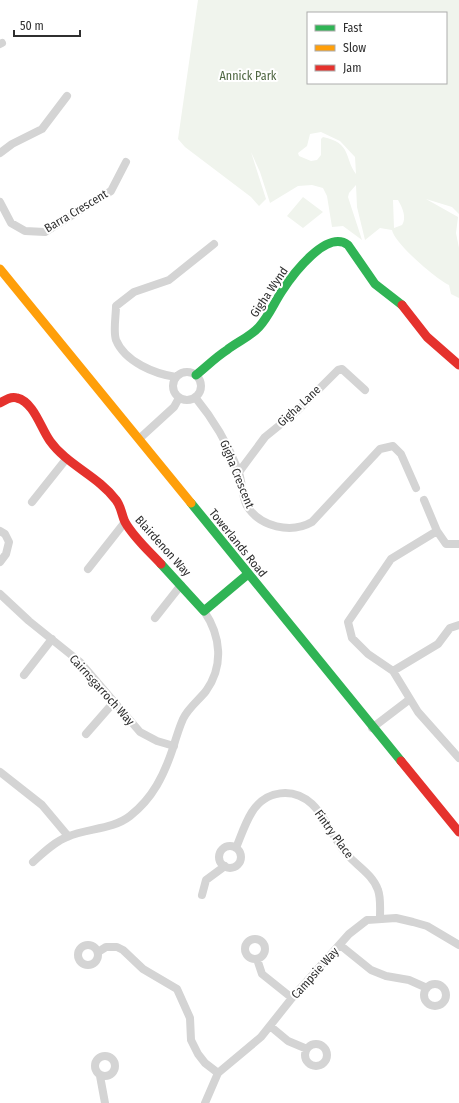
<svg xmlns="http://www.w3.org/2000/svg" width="459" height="1103" font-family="'Fira Sans Condensed',sans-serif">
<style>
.green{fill:#f0f4ed;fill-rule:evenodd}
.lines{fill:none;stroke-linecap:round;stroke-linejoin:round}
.street{stroke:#d4d4d4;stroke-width:8}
.fast{stroke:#30b455;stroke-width:9}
.slow{stroke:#ff9f0a;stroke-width:9}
.jam{stroke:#e5322d;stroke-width:9}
.labels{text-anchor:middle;stroke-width:4;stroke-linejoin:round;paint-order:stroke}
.park-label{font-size:12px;fill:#4e6641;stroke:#fff}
.street-label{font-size:12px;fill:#2f2f2f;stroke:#fff}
</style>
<rect width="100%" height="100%" fill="#fff"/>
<!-- green -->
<path class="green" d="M 198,0 L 459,0 L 459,214 L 452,207 L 426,199 L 458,217 L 456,233 L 459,248 L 459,298 L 451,294 L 449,285 C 436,279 394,243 392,230 L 380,228 L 365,240 L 357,207 L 356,185 L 349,193 L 348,197 L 362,240 L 343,226 L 332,227 L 327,196 L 323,188 L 312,185 L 298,186 L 270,203 L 260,172 L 251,152 L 266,199 L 259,206 L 251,197 L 185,147 L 178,139 ZM 308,13 L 446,13 L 446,83 L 308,83 ZM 321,132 L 340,141 L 355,157 L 356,174 C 344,158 352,143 323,137 L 321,139 L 321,155 L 317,160 L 311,161 L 299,156 L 298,153 L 307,146 L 310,134 ZM 393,200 L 398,200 C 402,207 407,217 402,225 L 394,228 Z
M 303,197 L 323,212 L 303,228 L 287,216 Z"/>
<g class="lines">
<!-- street -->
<path class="street" d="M 0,44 L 2,43
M 0,153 L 12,144 L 42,129 L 67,96
M 0,202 L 11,223 L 25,231 L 45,232 L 111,191 L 126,162
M173 386a14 14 0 1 1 28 0a14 14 0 1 1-28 0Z
M 176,377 C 155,374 125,362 116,340 C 113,331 116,316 116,306 L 134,292 L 169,280 L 214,244
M 195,397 C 213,419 228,444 238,470 C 243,482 241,495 247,506 C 260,527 291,534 312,522 L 380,449 L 393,446 L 401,454 L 416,488
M 139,439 L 174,407 L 179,398
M 239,472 L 265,437 L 297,411 L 338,370 L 342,369 L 365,390
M 424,500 L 437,531 L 446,544 L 459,544
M 32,502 L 67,458
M 0,531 L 5,534 L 9,542 L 6,554 L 0,562
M 437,531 L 391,559 L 348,622 L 352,638 L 368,654 L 393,671 L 418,712 L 459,758
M 88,569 L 125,522
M 0,594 L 29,621 L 80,662 L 140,732 L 157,741 L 174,746
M 155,618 L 181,585
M 393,671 L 438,644 L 450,628 L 459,625
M 24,675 L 52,639
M 372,728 L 410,699
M 86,734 L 114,702
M 0,772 L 42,805 L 68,836
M219 857a11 11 0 1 1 22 0a11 11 0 1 1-22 0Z
M 236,848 C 241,836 245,823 252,812 C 266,790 293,787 312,804 C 324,815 331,833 341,847 C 351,863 372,872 378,890 C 381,898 380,909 380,918
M 33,862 C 43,853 54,842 67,837 C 87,828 112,830 130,816 C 153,798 164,775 173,748 C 176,738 179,728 183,719 C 188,708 199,700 206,691 C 224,666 221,636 204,611
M 202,895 L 206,880 L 225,866
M245 949a10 10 0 1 1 20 0a10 10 0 1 1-20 0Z
M78 955a10 10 0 1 1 20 0a10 10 0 1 1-20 0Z
M 340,945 L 371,970 L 386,976 L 409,980 L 427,988
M 98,952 L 106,947 L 117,947 L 123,950 L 143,969 L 177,989 L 190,1018 L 191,1040 L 198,1054 L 205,1063 L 218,1073
M 257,959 L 262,974 L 292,998
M424 995a11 11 0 1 1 22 0a11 11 0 1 1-22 0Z
M 270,1026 L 288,1041 L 307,1049
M305 1055a11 11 0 1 1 22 0a11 11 0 1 1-22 0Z
M95 1066a10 10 0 1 1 20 0a10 10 0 1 1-20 0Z
M 100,1076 L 105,1103
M 205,1103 L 218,1073 L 261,1037 L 292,998 L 349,934 L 367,920 L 396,918 L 413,922 L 427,926 L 459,945"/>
<!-- fast -->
<path class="fast" d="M 196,375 C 206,367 216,357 227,350 C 237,342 250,337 259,327 C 269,316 274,303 282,291 C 293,274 327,229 348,245 L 375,284 L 402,305
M 191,503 L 401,761
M 161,564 L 204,611 L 248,574"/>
<!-- slow -->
<path class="slow" d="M 0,269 L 191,503"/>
<!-- jam -->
<path class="jam" d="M 402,305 L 427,337 L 459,365
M 0,403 C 5,400 11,396 17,398 C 34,402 41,429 50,441 C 67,465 98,476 116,500 C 121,506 122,516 125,522 C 134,538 149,551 161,564
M 401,761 L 459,832"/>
</g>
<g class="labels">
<!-- park labels -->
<g class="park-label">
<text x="248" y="80">Annick Park</text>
</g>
<!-- street labels -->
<g class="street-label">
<text transform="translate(76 211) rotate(-31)" y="4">Barra Crescent</text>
<text transform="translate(269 292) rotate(-56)" y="4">Gigha Wynd</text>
<text transform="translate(299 406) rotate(-43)" y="4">Gigha Lane</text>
<text transform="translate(237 474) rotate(68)" y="4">Gigha Crescent</text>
<text transform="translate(238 543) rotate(51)" y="4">Towerlands Road</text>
<text transform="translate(163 546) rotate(48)" y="4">Blairdenon Way</text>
<text transform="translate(102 690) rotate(48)" y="4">Cairnsgarroch Way</text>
<text transform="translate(334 834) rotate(54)" y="4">Fintry Place</text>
<text transform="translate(315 973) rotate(-48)" y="4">Campsie Way</text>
</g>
</g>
<!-- legend -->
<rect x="307" y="12" width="140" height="72" fill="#ffffff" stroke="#acacac"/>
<rect x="315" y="25" width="20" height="6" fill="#30b455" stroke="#acacac"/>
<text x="343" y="32" font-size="12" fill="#2f2f2f">Fast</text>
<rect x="315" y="45" width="20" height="6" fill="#ff9f0a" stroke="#acacac"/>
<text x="343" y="52" font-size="12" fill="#2f2f2f">Slow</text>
<rect x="315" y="65" width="20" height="6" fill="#e5322d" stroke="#acacac"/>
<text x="343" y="72" font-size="12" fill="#2f2f2f">Jam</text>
<!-- scale -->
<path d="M14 30v6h66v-6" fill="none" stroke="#2f2f2f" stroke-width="2"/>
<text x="20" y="30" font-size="12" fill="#2f2f2f" stroke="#ffffff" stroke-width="3" paint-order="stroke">50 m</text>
</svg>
